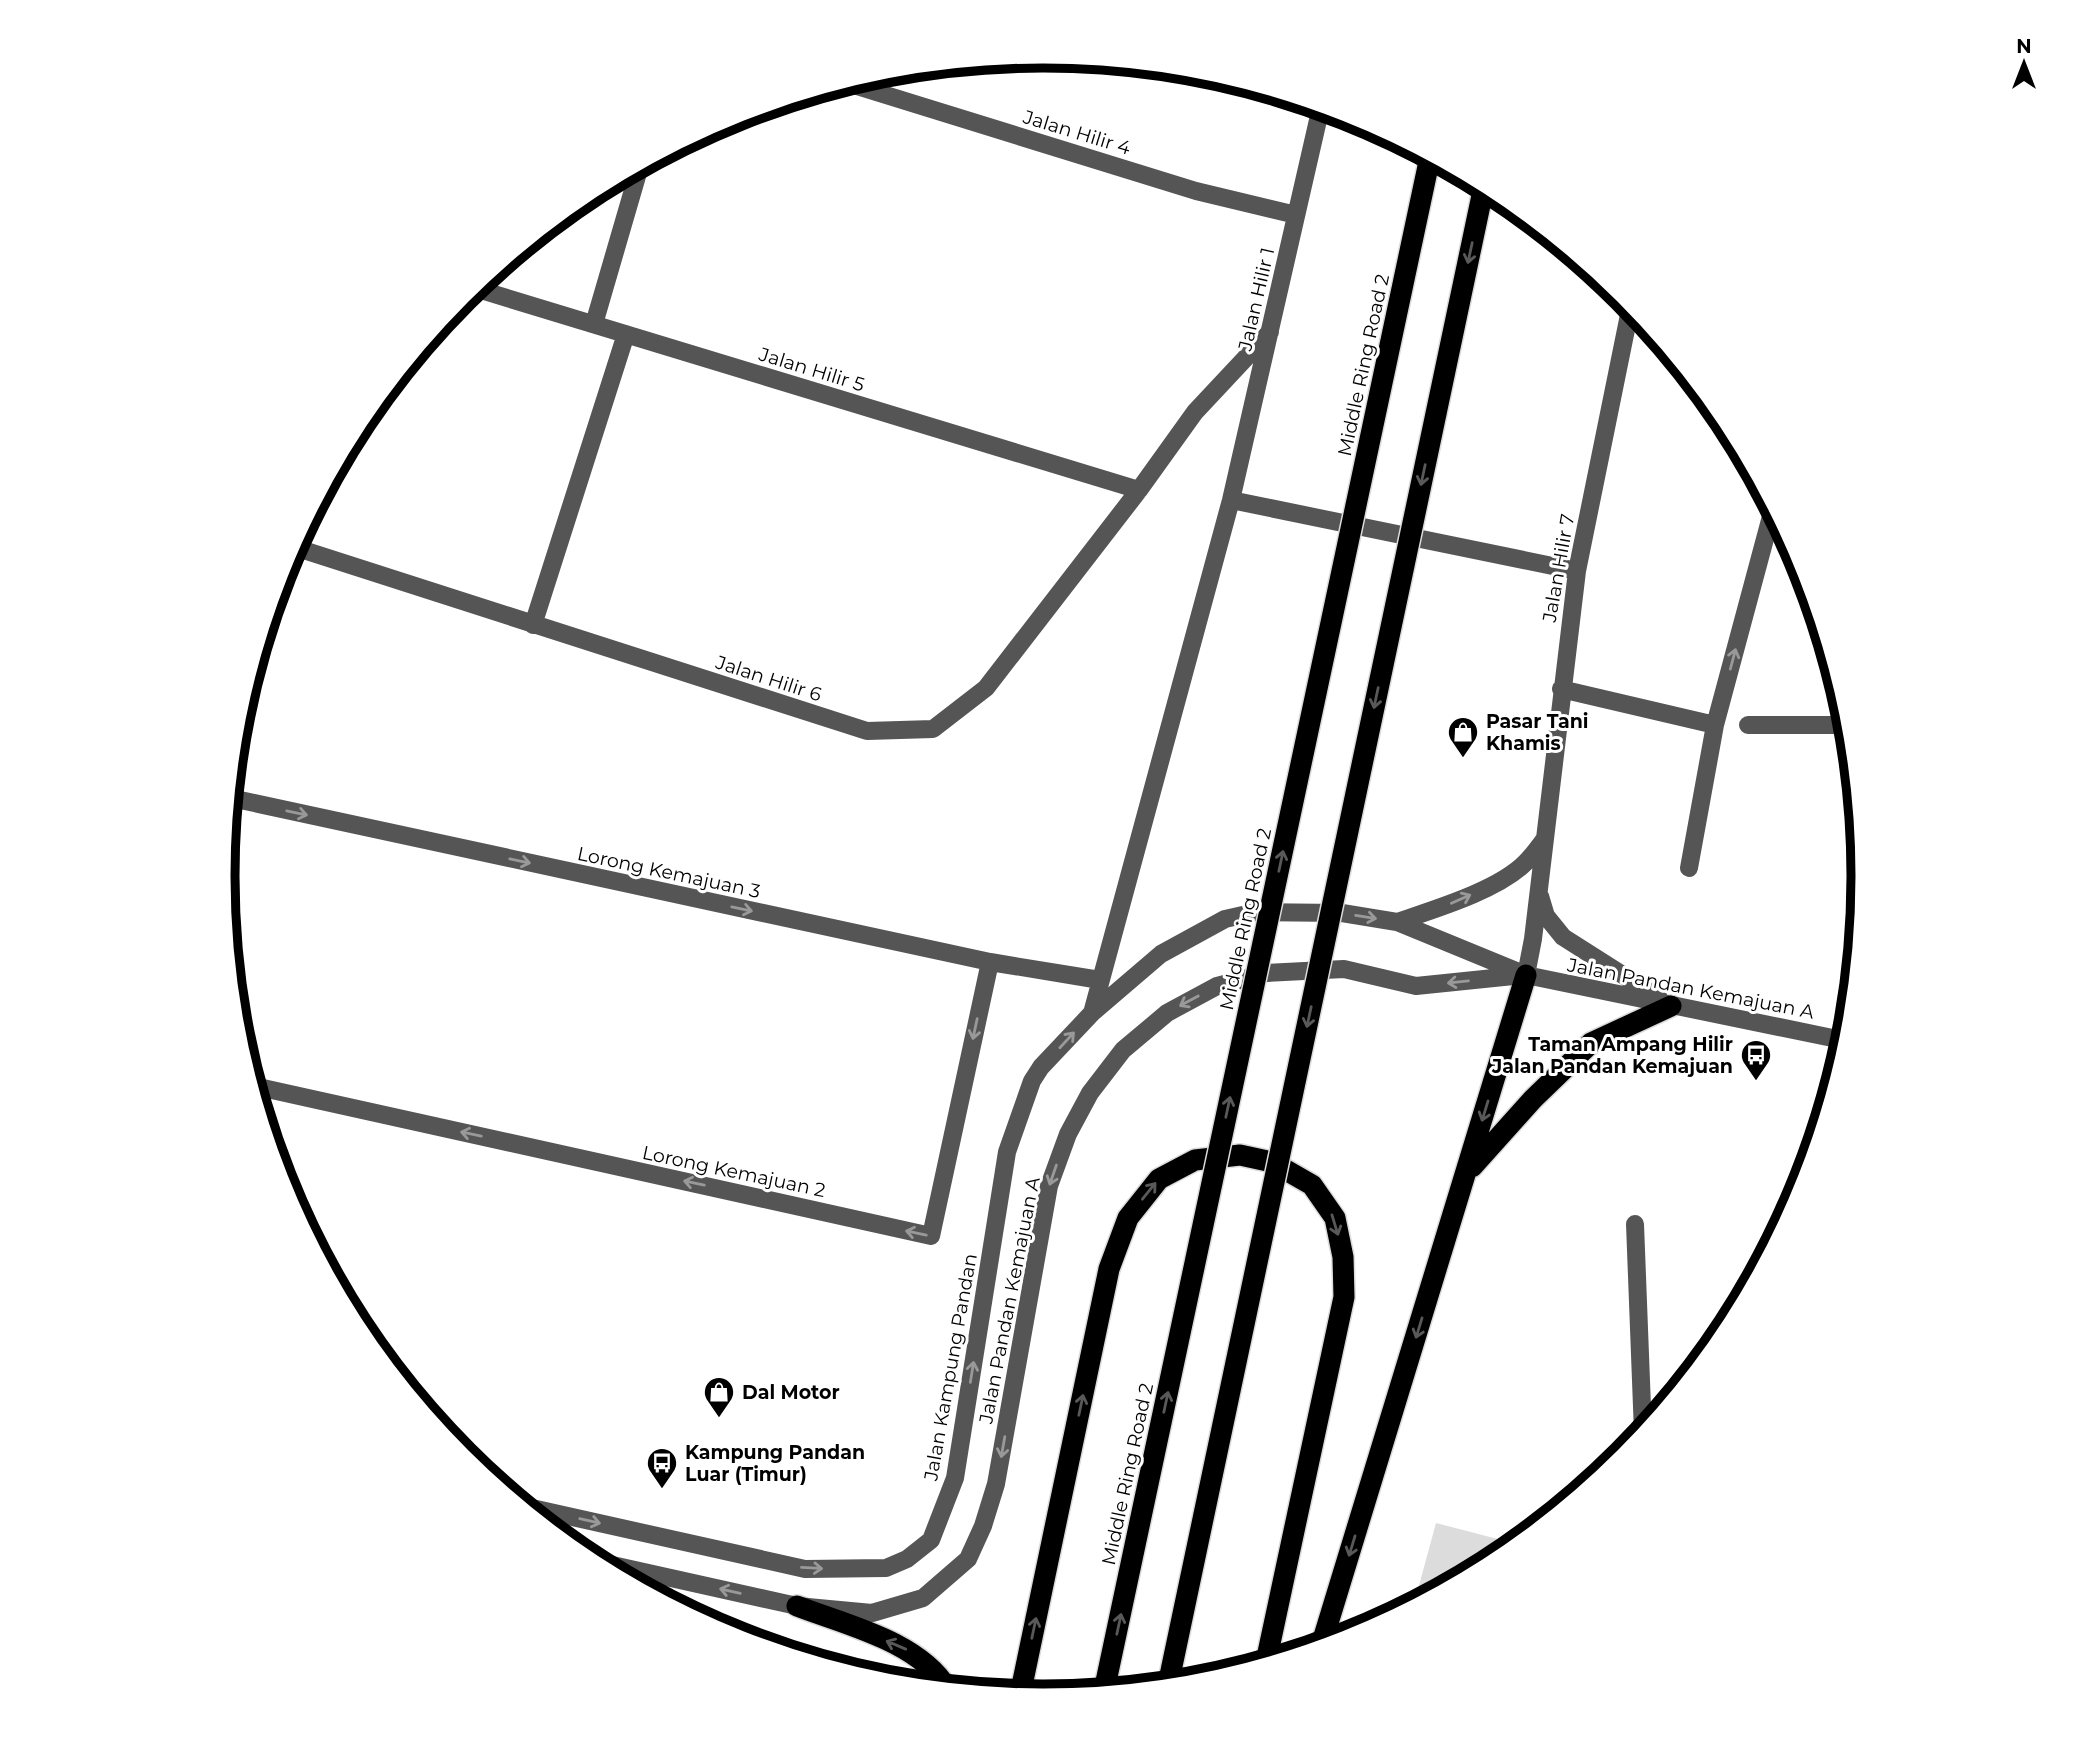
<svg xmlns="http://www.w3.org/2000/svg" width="2087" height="1753" font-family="Montserrat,sans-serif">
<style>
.green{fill:#dcdcdc}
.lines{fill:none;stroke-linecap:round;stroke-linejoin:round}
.highway-casing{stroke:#dbdbdb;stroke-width:24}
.minor{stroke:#555;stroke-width:18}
.highway{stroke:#000;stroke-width:21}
.highway-bridge-casing{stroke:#dbdbdb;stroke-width:24;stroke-linecap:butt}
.highway-bridge{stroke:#000;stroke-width:21}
.oneway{stroke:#595959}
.oneway2{stroke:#999}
.labels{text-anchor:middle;stroke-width:6;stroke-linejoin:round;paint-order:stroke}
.street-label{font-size:19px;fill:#000;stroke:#fff}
.poi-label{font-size:19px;font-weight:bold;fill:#000;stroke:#fff;text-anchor:start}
.rim{fill:none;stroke:#000;stroke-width:9}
</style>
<rect width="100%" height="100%" fill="#fff"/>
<!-- green -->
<path class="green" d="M 1436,1523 L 1517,1544 L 1499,1559 L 1414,1604 Z"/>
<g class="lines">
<!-- highway casing -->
<g class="highway-casing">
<path id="highway" d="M 1472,1167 L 1533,1099 L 1591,1043 L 1671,1006
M 797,1606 C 846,1625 918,1641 947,1688
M 1321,1646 L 1526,975
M 1020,1695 L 1109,1269 L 1128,1218 L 1159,1179 L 1195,1160 L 1240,1155 L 1272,1162 L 1312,1185 L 1335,1218 L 1343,1257 L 1344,1297 L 1266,1662"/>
</g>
<!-- minor -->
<path class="minor" d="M 847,83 L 1196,191 L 1296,215
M 474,288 L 1139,490
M 594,324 L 640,166
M 1231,500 L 1577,571
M 294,547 L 867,731 L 933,729 L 986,688 L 1139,490 L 1195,412 L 1270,332
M 533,625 L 626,334
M 1561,689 L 1715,725
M 1748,725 L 1849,725
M 231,798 L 990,962 L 1100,980
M 1689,868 L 1715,725 L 1773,509
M 1540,896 L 1546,916 L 1563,937 L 1659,998
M 1397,922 C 1435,909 1499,890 1526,862 C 1533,855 1538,848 1544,840
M 1526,975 L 1533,939 L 1577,571 L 1631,305
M 1092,1013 L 1231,500 L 1321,107
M 254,1086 L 931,1236 L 990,962
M 1635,1224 L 1643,1433
M 523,1506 L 805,1569 L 886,1568 L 907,1559 L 931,1540 L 955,1478 L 1007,1152 L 1032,1081 L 1041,1067 L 1092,1013 L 1161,954 L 1225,919 L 1256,912 L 1342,913 L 1397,922 L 1526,975 L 1847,1041
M 590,1560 L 797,1606 L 872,1613 L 923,1598 L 968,1559 L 983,1526 L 996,1484 L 1049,1186 L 1068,1134 L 1090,1093 L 1123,1050 L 1167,1013 L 1217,986 L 1266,973 L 1344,969 L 1416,986 L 1523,975"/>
<!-- highway -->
<use href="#highway" class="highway"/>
<!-- highway-bridge casing -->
<g class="highway-bridge-casing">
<path id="highway-bridge" d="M 1168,1685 L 1484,186
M 1104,1691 L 1430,157"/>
</g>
<!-- highway-bridge -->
<use href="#highway-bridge" class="highway-bridge"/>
</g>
<!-- one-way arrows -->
<defs><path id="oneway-shaft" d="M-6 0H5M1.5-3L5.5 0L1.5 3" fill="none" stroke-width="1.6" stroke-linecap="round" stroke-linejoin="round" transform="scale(1.75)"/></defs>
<g class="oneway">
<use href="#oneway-shaft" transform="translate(1470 253) rotate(102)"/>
<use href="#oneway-shaft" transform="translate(1423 475) rotate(102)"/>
<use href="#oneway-shaft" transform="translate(1376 698) rotate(102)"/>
<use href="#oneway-shaft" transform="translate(1281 861) rotate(-78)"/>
<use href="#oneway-shaft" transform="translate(1309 1017) rotate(102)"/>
<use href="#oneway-shaft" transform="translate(1228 1107) rotate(-78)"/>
<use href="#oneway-shaft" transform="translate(1485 1111) rotate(107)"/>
<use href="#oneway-shaft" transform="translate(1149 1191) rotate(-51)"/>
<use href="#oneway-shaft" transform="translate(1335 1225) rotate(73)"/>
<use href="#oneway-shaft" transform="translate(1419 1328) rotate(107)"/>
<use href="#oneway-shaft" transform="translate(1166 1402) rotate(-78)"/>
<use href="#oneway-shaft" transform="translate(1081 1405) rotate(-78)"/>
<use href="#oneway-shaft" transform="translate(1352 1546) rotate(107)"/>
<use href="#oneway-shaft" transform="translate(1119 1624) rotate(-78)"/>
<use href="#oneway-shaft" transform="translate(1034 1628) rotate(-78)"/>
<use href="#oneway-shaft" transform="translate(896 1645) rotate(-157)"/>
</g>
<g class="oneway2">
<use href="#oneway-shaft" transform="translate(1733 659) rotate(-75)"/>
<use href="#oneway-shaft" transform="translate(297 813) rotate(12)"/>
<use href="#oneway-shaft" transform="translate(520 861) rotate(12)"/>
<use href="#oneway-shaft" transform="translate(1461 899) rotate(-24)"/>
<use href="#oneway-shaft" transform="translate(742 909) rotate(12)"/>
<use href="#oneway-shaft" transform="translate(1366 917) rotate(9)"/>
<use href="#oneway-shaft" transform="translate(1458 982) rotate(174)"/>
<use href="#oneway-shaft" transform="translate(1189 1001) rotate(152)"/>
<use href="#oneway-shaft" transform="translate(975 1029) rotate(102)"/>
<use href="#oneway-shaft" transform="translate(1067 1040) rotate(-47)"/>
<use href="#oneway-shaft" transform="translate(471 1134) rotate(-168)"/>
<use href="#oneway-shaft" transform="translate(1053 1175) rotate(109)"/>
<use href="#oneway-shaft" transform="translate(694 1183) rotate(-168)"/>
<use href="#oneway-shaft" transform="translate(916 1233) rotate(-168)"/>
<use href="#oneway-shaft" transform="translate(972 1372) rotate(-81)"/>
<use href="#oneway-shaft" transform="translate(1003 1447) rotate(100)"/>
<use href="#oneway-shaft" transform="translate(590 1521) rotate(13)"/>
<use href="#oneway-shaft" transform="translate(812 1568) rotate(3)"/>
<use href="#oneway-shaft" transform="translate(730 1591) rotate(-167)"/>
</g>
<!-- icons -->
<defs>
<g id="shop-pin" transform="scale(1.575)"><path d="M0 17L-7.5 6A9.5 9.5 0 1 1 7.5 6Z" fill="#000" stroke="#fff"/><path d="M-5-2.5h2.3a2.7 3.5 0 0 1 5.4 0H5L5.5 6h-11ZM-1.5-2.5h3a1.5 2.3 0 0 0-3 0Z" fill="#fff"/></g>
<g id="bus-pin" transform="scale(1.575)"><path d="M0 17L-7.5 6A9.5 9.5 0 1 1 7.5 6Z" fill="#000" stroke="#fff"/><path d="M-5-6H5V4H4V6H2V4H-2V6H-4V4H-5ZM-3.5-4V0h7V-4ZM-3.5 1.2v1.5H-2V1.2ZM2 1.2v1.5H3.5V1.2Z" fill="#fff"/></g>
</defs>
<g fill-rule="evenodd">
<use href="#shop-pin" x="1463" y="732"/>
<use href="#bus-pin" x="1756" y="1055"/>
<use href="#shop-pin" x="719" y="1392"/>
<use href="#bus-pin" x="662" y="1463"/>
</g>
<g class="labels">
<!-- street labels -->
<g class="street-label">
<text transform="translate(1077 132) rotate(17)" y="7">Jalan Hilir 4</text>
<text transform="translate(1256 299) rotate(-77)" y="7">Jalan Hilir 1</text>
<text transform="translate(1363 365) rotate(-78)" y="7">Middle Ring Road 2</text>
<text transform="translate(812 369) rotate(17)" y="7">Jalan Hilir 5</text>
<text transform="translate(1558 568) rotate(-80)" y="7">Jalan Hilir 7</text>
<text transform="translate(769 678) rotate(18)" y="7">Jalan Hilir 6</text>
<text transform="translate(669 872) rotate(12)" y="7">Lorong Kemajuan 3</text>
<text transform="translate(1245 919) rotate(-78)" y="7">Middle Ring Road 2</text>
<text transform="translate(1691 988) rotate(11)" y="7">Jalan Pandan Kemajuan A</text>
<text transform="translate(734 1171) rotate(12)" y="7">Lorong Kemajuan 2</text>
<text transform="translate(1009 1300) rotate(-79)" y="7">Jalan Pandan Kemajuan A</text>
<text transform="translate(950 1367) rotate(-80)" y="7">Jalan Kampung Pandan</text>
<text transform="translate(1127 1474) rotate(-78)" y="7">Middle Ring Road 2</text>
</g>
<!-- poi labels -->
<g class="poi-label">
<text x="1486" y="728">Pasar Tani<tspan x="1486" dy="22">Khamis</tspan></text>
<text x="1733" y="1051" text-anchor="end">Taman Ampang Hilir<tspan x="1733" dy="22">Jalan Pandan Kemajuan</tspan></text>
<text x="742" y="1399">Dal Motor</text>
<text x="685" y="1459">Kampung Pandan<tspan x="685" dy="22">Luar (Timur)</tspan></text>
</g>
</g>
<!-- crop -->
<path d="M0 0H2087V1753H0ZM235 876a808 808 0 1 1 1616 0a808 808 0 1 1-1616 0Z" fill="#fff" fill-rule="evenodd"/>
<path class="rim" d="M235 876a808 808 0 1 1 1616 0a808 808 0 1 1-1616 0Z"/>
<!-- north arrow -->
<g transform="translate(2024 63)" stroke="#ffffff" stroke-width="5" paint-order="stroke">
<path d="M0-5L12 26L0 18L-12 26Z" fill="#000000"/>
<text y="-10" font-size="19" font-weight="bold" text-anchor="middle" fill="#000000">N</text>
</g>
</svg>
